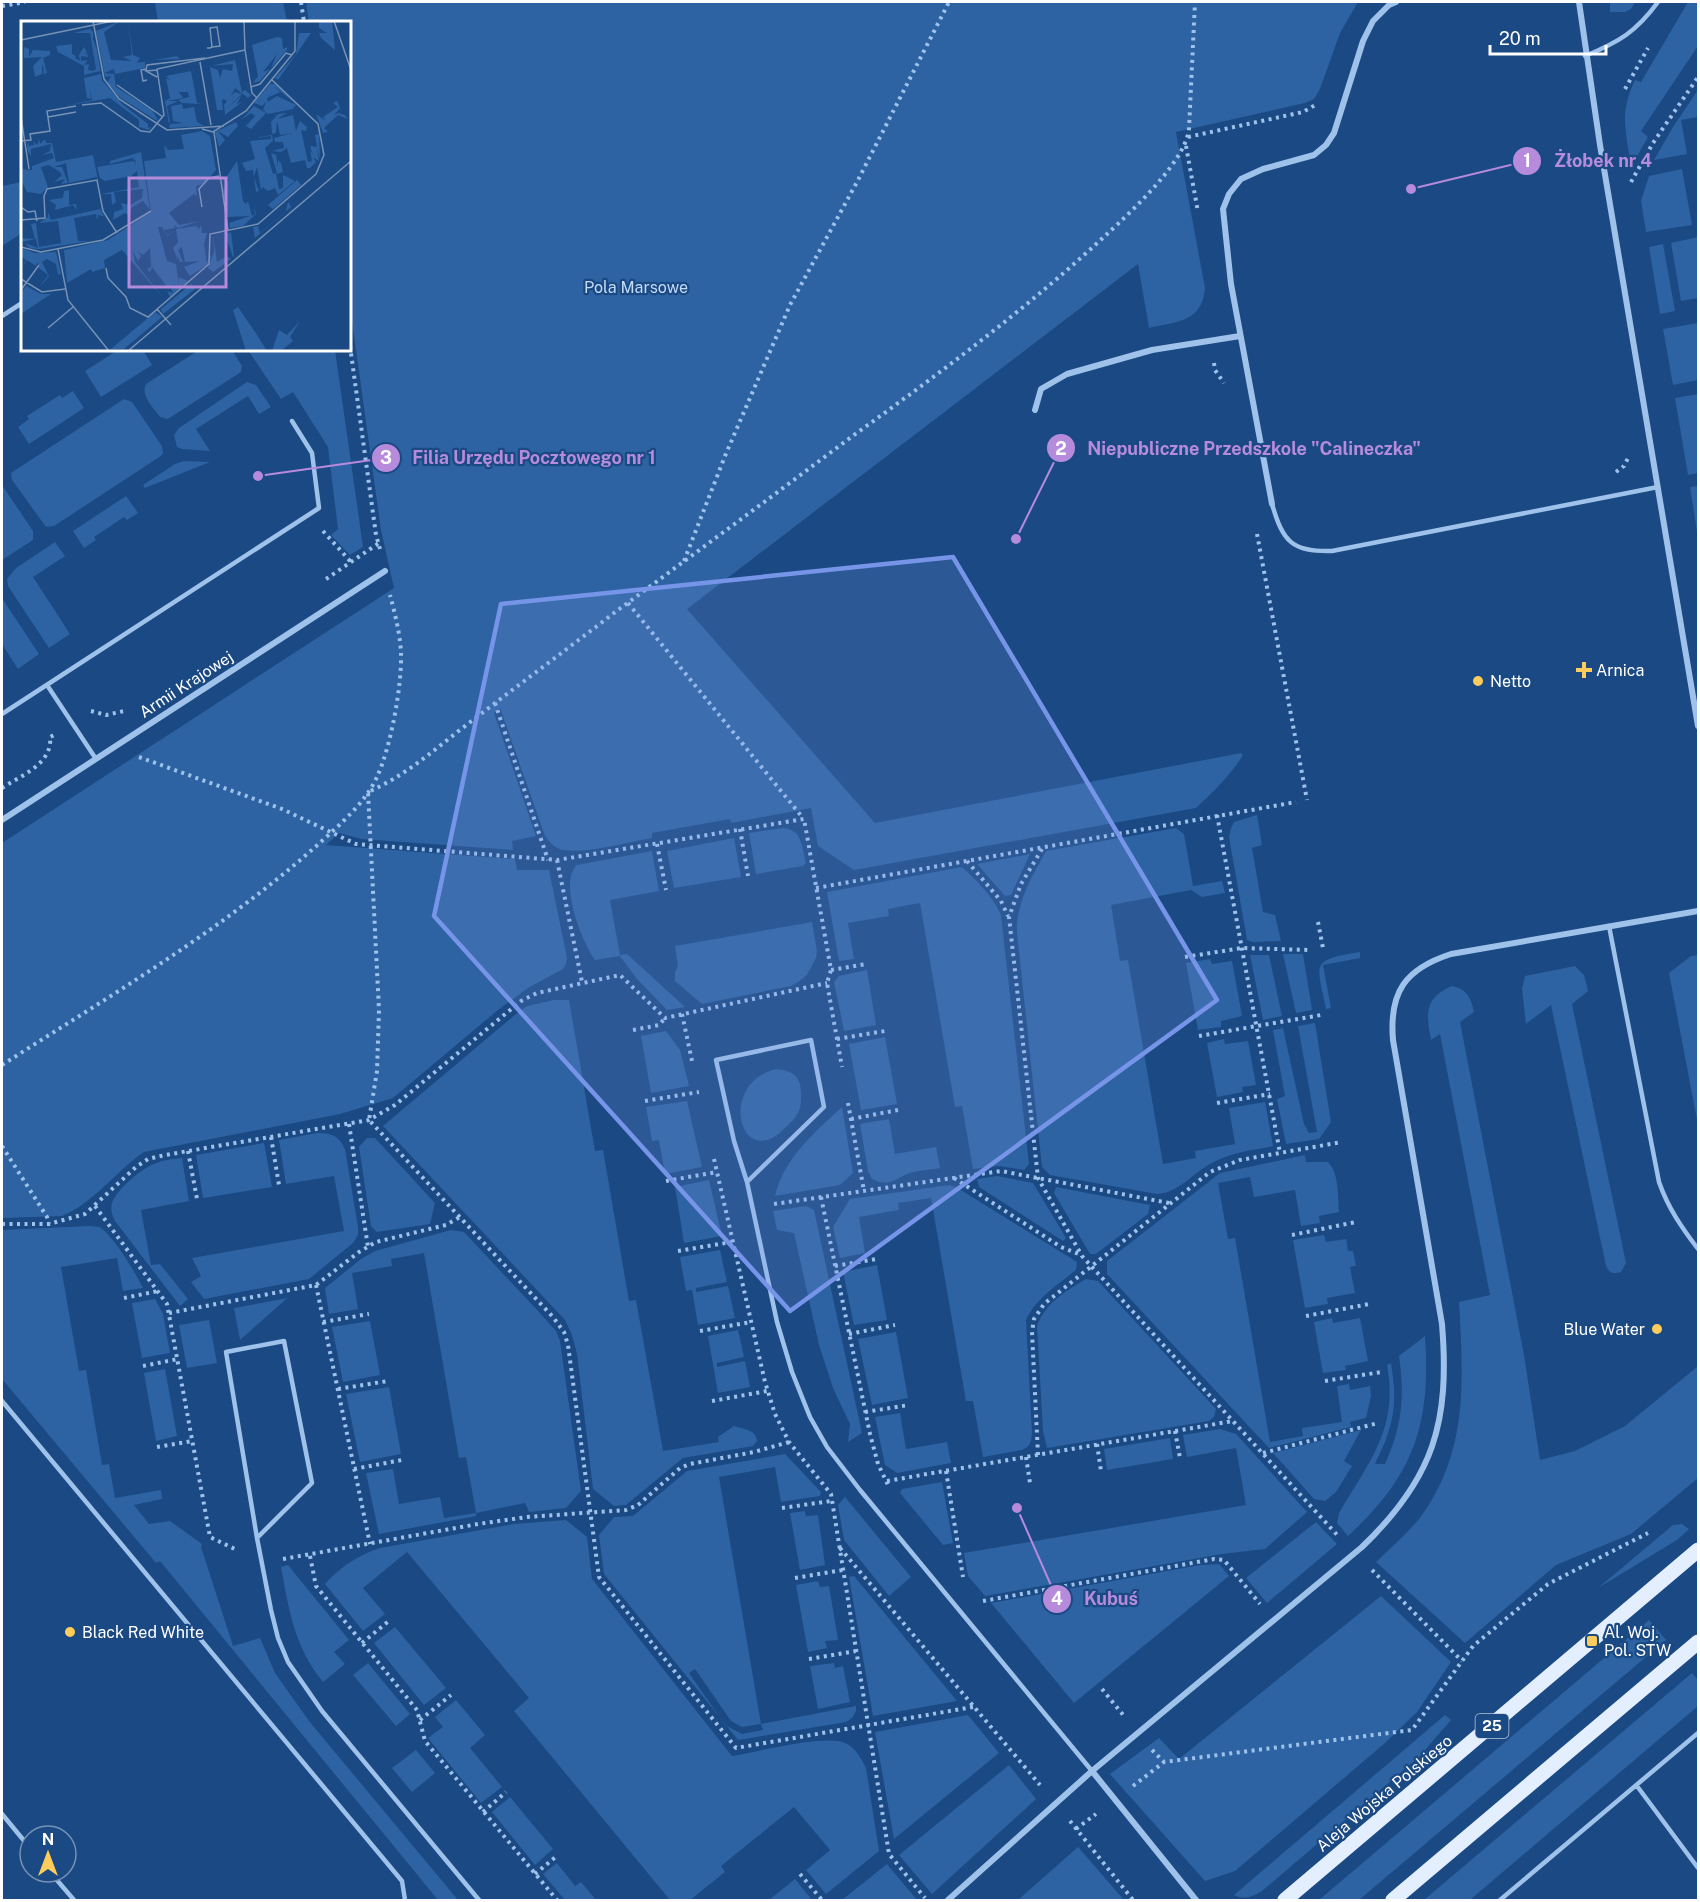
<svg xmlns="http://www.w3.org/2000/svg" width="1700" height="1902" font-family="'Public Sans',sans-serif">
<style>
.green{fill:#2d63a2;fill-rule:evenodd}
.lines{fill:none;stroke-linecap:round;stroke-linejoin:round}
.path{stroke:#9fc2eb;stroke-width:4;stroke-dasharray:3 4.5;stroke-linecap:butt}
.service{stroke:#9fc2eb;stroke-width:4.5}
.minor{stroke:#9fc2eb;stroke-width:6}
.primary{stroke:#e3eeff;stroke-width:15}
.marked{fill:#7795e8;fill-opacity:0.2;stroke:#7795e8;stroke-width:4.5;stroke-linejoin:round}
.poi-dot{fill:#fdcc5b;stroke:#1a4983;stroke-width:2}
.labels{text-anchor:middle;stroke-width:4.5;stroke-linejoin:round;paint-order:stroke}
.shield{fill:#1a4983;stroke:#bac8da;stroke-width:1.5}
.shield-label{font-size:15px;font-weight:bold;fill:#fff}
.park-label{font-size:16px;fill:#c4dcf8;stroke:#1a4983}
.poi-label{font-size:16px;fill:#fff;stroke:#1a4983;text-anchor:start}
.street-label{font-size:16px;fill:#fff;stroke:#1a4983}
.inset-road{fill:none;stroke:#7692b5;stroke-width:1.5}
.view{fill:#b68bdc;fill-opacity:0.15;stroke:#b68bdc;stroke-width:3}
.inset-edge{fill:none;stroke:#fff;stroke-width:3}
.leader{fill:none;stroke:#b68bdc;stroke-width:2}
.callout-dot{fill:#b68bdc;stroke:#1a4983;stroke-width:2}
.mark-label{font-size:18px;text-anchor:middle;font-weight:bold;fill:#fff}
.callout-label{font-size:18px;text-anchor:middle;font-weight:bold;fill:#b68bdc;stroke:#1a4983;stroke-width:4.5;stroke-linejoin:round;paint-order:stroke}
</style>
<rect width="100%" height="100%" fill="#1a4983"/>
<!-- green -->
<path class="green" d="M 155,2 L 283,2 L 287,22 L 158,22 Z
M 306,2 L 1358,2 L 1340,33 L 1320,89 L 1314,99 L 1305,103 L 1176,132 L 1205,288 C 1202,323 1177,321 1149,328 L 1138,264 L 687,609 L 875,823 L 1241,753 L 1243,755 C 1230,776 1214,791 1196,808 L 854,870 L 818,846 L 811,808 L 731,823 L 730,819 L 652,833 L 652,838 C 628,842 586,854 563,850 C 556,849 549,842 545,836 L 500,708 L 494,713 L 536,836 L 512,841 L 513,850 L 361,839 L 339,833 L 326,845 L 515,859 L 517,870 L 549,870 L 567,958 L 566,964 L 563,969 L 528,988 L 498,1010 L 393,1098 L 340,1114 L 144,1152 C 116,1171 94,1203 62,1216 L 2,1218 L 2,843 L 394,588 L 381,530 L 350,307 L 350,22 L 309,22 Z
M 1610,2 L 1635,2 L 1631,9 L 1625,12 L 1610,12 Z
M 1688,2 L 1698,2 L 1698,46 L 1641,131 L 1648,137 L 1635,160 L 1630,160 C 1625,126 1620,112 1635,80 L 1641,82 Z
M 1698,90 L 1698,117 L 1681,120 L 1687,154 L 1654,160 L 1673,127 Z
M 1682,169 L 1692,225 L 1646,232 L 1641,201 L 1649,176 Z
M 22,182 L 22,233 L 2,246 L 2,186 Z
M 1698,237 L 1698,298 L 1681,301 L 1671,243 Z
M 1663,244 L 1675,311 L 1660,314 L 1649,247 Z
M 1698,323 L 1698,380 L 1673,385 L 1663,329 Z
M 118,350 L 143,350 L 152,365 L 101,397 L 85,371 Z
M 199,350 L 232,350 L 242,366 L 241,372 L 171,417 L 167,419 L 160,417 C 153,407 140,396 146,384 Z
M 248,350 L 335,350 L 363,547 L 350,555 L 331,535 L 338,529 L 328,447 L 293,392 L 281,399 Z
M 247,382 L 256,385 L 271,407 L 259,414 L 248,396 L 196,429 L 210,451 L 182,449 L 177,447 L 174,435 L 179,428 Z
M 73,391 L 84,408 L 29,444 L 18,427 L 29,419 L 27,416 L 60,395 L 62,398 Z
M 1698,394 L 1698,473 L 1688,475 L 1675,398 Z
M 124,399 L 132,402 L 162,446 L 163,453 L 161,456 L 54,526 L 46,527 L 12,480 L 11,473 Z
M 184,461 L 210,462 L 145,488 L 143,485 L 175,464 Z
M 2,485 L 33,531 L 33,540 L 2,560 Z
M 1698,486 L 1698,538 L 1690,487 Z
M 126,496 L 138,513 L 127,520 L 124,517 L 94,537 L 96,540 L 84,548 L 73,531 Z
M 55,542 L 65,556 L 33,577 L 70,634 L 49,648 L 8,586 L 7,579 L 16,568 Z
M 2,598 L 39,654 L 18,669 L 2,644 Z
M 1257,815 L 1262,845 L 1252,848 L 1263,912 L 1275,915 L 1281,941 L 1253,942 L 1247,940 L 1229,837 L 1231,828 L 1234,822 Z
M 783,828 C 802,829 802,847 806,863 L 803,866 L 756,874 L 749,833 Z
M 1176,828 L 1184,834 L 1193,886 L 1222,881 L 1225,893 L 1202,897 L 1191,890 L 1111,905 L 1120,961 L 1128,960 L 1163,1164 L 1196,1158 L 1195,1151 L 1235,1144 L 1229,1108 L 1265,1102 L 1273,1146 C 1254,1150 1232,1152 1214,1162 C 1194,1171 1180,1193 1157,1194 L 1050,1175 L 1042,1167 L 1017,933 C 1016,902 1032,877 1046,851 Z
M 734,838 L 741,877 L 674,888 L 667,851 Z
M 652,851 L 659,891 L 610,900 L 620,955 L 627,954 L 685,1007 L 667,1010 L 637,979 L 620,956 L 595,960 C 582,942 558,882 577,865 Z
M 1030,854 L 1011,895 L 1005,896 L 977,864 Z
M 962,867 C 977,881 993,896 1001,915 L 1029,1164 L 1024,1170 L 999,1166 L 973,1169 L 962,1106 L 955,1107 L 920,903 L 888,909 L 889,916 L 848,923 L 854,959 L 839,961 L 827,892 Z
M 812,922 L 817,951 L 816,958 L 807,975 L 798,982 L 791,986 L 702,1004 L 675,981 L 675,972 L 678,966 L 675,946 Z
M 1360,952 L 1360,958 L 1323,965 L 1331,1008 L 1326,1009 C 1317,963 1309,960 1360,952 Z
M 1283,954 L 1303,954 L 1312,1010 L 1296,1013 Z
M 1250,955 L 1269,955 L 1282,1016 L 1263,1020 Z
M 1698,955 L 1698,1125 L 1669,973 L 1691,956 Z
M 1210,959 L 1212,964 L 1232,961 L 1242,1016 L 1221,1021 L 1221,1027 L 1198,1030 L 1186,963 Z
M 1575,966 L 1584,975 L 1588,991 L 1572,1004 L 1626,1263 L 1621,1272 C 1613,1274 1610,1274 1606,1266 L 1551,1005 L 1526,1024 L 1522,989 L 1525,976 Z
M 867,970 L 876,1025 L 844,1031 L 834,982 L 839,976 Z
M 1452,986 C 1467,989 1471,998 1474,1012 L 1460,1022 L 1524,1355 L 1540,1460 L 1575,1451 L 1625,1426 L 1698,1366 L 1698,1478 L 1631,1534 L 1556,1565 L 1465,1643 L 1376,1562 C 1392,1546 1411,1531 1424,1512 C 1469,1447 1463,1376 1459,1302 L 1490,1295 L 1440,1034 L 1431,1040 C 1426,1014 1424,998 1452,986 Z
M 554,1000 L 569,1000 L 595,1151 L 603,1150 L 629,1301 L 636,1300 L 663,1451 L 719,1442 L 718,1437 L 734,1426 C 743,1429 756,1429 757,1441 L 753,1446 L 683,1458 L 626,1505 L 614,1506 L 593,1489 L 577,1354 L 572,1335 L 565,1320 L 383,1126 L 516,1014 L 527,1006 Z
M 1315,1023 L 1331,1122 L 1319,1139 L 1286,1144 L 1277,1099 L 1285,1096 L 1273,1030 L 1283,1028 L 1304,1124 L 1309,1133 L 1317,1132 L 1298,1026 Z
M 666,1031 L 680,1050 L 689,1086 L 651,1093 L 641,1036 Z
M 885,1037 L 897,1104 L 861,1110 L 849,1044 Z
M 1224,1039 L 1225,1044 L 1248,1041 L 1256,1085 L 1242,1087 L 1243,1092 L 1217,1097 L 1207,1043 Z
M 776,1069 C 797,1071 802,1079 801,1100 C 801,1112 795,1119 786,1127 C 741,1175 716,1084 776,1069 Z
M 687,1101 L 702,1167 L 665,1174 L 659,1140 L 652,1141 L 646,1107 Z
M 842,1107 L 853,1173 L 840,1185 L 775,1196 C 784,1158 815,1132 842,1107 Z
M 889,1119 L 895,1154 L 936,1147 L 940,1168 C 930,1170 919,1170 910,1173 C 893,1179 891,1188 872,1179 L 868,1171 L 860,1124 Z
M 317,1133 C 332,1133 339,1136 345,1149 L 358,1227 L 358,1235 L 353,1243 L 309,1279 L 204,1299 L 191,1282 L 201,1276 L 192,1258 L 344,1231 L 334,1176 L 286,1184 L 279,1140 Z
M 367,1138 L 375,1138 L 435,1203 L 430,1224 L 377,1232 L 371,1226 L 359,1147 Z
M 264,1143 L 272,1187 L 203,1198 L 196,1155 Z
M 1305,1155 L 1306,1162 L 1328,1162 C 1339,1173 1338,1196 1339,1212 L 1319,1216 L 1320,1223 L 1301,1226 L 1295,1190 L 1254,1197 L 1250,1177 L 1218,1183 L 1228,1239 L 1235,1238 L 1270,1442 L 1303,1436 L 1302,1428 L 1342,1422 L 1337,1386 L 1349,1384 L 1350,1390 L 1370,1386 L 1371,1396 L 1366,1418 L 1350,1422 L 1351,1427 L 1269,1448 L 1107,1274 L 1107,1261 L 1220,1173 Z
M 182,1158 L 189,1201 L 141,1210 L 151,1265 L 160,1264 L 188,1299 L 180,1306 L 115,1221 C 112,1215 110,1210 112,1203 C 116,1190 142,1168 154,1164 C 163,1160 172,1159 182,1158 Z
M 997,1176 L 1033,1183 L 1066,1238 L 1063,1241 L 979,1187 L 977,1179 Z
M 709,1180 L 722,1236 L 684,1243 L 675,1187 Z
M 949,1185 L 956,1187 L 1077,1262 L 1076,1270 C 1058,1285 1036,1298 1026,1320 L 1032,1433 C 1031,1442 1031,1446 1022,1450 L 983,1457 L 973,1401 L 966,1401 L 931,1198 L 898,1203 L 899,1210 L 859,1217 L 865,1253 L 840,1258 L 833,1227 L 850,1199 Z
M 1056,1187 L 1150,1205 L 1148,1214 L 1096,1254 L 1090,1254 L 1054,1193 Z
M 806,1206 L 814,1210 L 862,1433 L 848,1442 L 850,1424 L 833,1388 L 819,1345 L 794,1233 L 777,1230 L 773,1211 Z
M 89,1226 C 91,1226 98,1227 99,1227 C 111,1232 137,1275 143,1288 L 123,1291 L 117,1258 L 61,1267 L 79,1371 L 86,1370 L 102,1465 L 109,1464 L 115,1498 L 161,1490 L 162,1499 L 134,1505 L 149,1524 L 170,1521 L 202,1544 L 201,1547 L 233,1646 L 260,1638 L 275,1673 L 309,1721 L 458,1900 L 438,1900 L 160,1561 L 156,1563 L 2,1379 L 2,1230 Z
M 451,1230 L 464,1232 L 539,1312 L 556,1331 L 560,1341 L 581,1491 L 566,1508 L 529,1512 L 525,1503 L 476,1513 L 476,1516 L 379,1534 L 366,1473 L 393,1469 L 399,1504 L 440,1497 L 444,1518 L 476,1513 L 466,1457 L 459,1458 L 424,1253 L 391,1259 L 392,1266 L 352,1273 L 358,1309 L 329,1314 L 325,1288 L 361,1259 L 375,1251 Z
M 1324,1235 L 1326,1242 L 1346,1239 L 1348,1251 L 1353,1251 L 1356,1266 L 1350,1267 L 1355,1293 L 1327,1298 L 1328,1304 L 1305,1308 L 1293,1240 Z
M 720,1250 L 727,1282 L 696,1288 L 696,1292 L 728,1286 L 735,1318 L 698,1325 L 692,1290 L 686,1291 L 680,1257 Z
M 877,1265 L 887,1320 L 854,1325 L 843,1272 Z
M 1086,1279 L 1098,1281 L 1216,1409 L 1214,1417 L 1209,1421 L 1047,1448 L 1043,1431 L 1037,1326 C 1045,1303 1066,1291 1086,1279 Z
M 288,1298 L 285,1300 L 240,1340 L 234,1308 Z
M 155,1299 L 163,1314 L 170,1353 L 142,1358 L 132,1303 Z
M 1332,1318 L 1333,1323 L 1360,1318 L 1368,1361 L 1345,1366 L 1346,1370 L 1323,1373 L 1314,1322 Z
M 209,1320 L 217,1363 L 187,1368 L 179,1325 Z
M 370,1321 L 380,1375 L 343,1382 L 332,1327 Z
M 738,1330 L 744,1357 L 717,1363 L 717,1367 L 745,1361 L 750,1387 L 718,1393 L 708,1336 Z
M 896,1332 L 908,1398 L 872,1405 L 858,1339 Z
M 1425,1336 C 1431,1425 1414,1475 1348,1536 L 1337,1523 L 1339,1513 C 1369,1462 1399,1428 1387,1365 L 1391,1363 C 1396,1394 1396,1413 1385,1442 C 1382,1449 1378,1457 1375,1464 L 1385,1464 C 1402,1426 1405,1397 1399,1356 Z
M 165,1369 L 177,1436 L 156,1441 L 144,1373 Z
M 389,1387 L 401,1454 L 360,1462 L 346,1394 Z
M 900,1413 L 906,1449 L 947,1442 L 951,1463 L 897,1473 L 885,1465 L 875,1417 Z
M 1220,1429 L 1236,1434 L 1307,1512 L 1265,1549 L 1222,1554 L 985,1596 L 968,1576 L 964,1553 L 1246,1505 L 1236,1448 L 1187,1457 L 1183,1435 Z
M 1361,1430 L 1344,1461 L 1352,1466 L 1336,1492 L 1325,1501 L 1314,1499 L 1273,1453 Z
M 1170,1438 L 1173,1459 L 1107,1470 L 1104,1449 Z
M 785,1454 L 821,1492 L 820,1496 L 781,1502 L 775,1467 L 719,1477 L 761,1724 L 856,1706 L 856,1711 L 852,1718 L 846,1722 L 738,1740 L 604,1574 L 599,1535 L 614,1517 L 633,1516 L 687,1471 ZM 695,1669 L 731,1721 L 742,1727 L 761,1724 L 763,1730 L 742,1734 L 725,1725 L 689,1673 Z
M 942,1482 L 953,1543 L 943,1545 L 900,1493 L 902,1489 Z
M 845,1497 L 911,1577 L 889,1596 L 844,1540 L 838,1505 Z
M 805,1511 L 806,1516 L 818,1515 L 825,1565 L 800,1570 L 790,1513 Z
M 566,1520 L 587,1537 L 592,1579 L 732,1756 C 757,1752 825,1734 845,1743 C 856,1748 861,1758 866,1768 L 879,1851 L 826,1894 L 806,1870 L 830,1850 L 794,1807 L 721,1866 L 725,1872 L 690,1900 L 670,1900 L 514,1711 L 529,1698 L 407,1552 L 363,1588 L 385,1614 L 363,1631 L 325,1584 C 341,1566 357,1556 380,1548 L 514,1524 Z
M 1316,1522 L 1337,1544 L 1267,1603 L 1246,1578 Z
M 1682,1524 L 1689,1529 L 1677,1540 L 1598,1588 L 1673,1525 Z
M 1219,1564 L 1229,1576 L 1074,1703 L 991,1603 L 1200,1565 Z
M 288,1565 L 349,1640 L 334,1652 L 345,1664 L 323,1682 C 294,1646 289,1610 281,1567 Z
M 854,1576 L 957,1701 L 873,1716 L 849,1577 Z
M 818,1581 L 820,1587 L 829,1586 L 838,1640 L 825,1641 L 827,1648 L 808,1652 L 796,1585 Z
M 1381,1596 L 1451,1662 L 1417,1712 L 1385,1743 L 1235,1871 L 1205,1881 L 1110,1774 L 1159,1738 L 1179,1759 Z
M 1649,1620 L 1666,1640 L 1359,1900 L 1319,1900 Z
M 395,1627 L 446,1688 L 424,1705 L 374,1643 Z
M 368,1663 L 410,1714 L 396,1726 L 353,1675 Z
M 834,1663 L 835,1668 L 843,1666 L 850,1702 L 818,1709 L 810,1666 Z
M 1692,1673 L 1698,1680 L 1698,1706 L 1470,1900 L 1424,1900 Z
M 456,1700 L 485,1735 L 470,1748 L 502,1787 L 481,1803 L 428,1738 L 443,1727 L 435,1717 Z
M 968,1715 L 999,1753 L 894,1839 L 875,1732 Z
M 1445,1715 L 1451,1720 L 1419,1757 L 1262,1891 C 1252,1897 1245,1900 1234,1895 Z
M 416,1750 L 435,1773 L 412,1792 L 392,1768 Z
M 1009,1765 L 1036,1799 L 932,1894 L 899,1855 Z
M 510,1797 L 553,1849 L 535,1865 L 492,1812 Z
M 1078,1847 L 1124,1900 L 1018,1900 Z
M 557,1863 L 575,1886 L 581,1882 L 596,1900 L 565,1900 L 543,1874 Z
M 887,1864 L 917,1900 L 842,1900 Z
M 795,1879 L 812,1900 L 769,1900 Z"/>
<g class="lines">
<!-- path -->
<path class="path" d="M 301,2 L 304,22
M 2,6 L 25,2
M 1625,89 L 1648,48
M 1188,137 L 1303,112 L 1317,104
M 1186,146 L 1198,212
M 1631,182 L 1653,143 L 1698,77
M 350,346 L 376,535 L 380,549
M 1214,363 L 1215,370 L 1224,383
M 1616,472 L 1624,466 L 1628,458
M 323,531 L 351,562
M 1257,534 L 1307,800
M 684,561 L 725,456 L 790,305 L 857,182 L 949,2
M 326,579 L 379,543
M 628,603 L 803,818
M 495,703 L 548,860
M 91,711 L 106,715 L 124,711
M 139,757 L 282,809 L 356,844 L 557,860 L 804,819 L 831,970 L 827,983 L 842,1067
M 2,788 C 20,776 53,764 50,737 L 54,735
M 1217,815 L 1280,1153
M 740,829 L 748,876
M 657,844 L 666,890
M 1042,849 L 1021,884 L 1009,917 L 1038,1178 L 1082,1256 L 1339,1537
M 557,860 L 582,982
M 967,861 L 1001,901 L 1008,916
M 816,888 L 1296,802
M 1318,922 L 1323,948
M 1185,957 L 1242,948 L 1310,950
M 831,970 L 866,964
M 682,1014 L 692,1061
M 633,1030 L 659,1025 L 665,1018
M 1199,1036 L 1321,1015
M 837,1039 L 885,1031
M 2,1065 C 108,997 219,932 314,848 C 337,827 364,805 377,777 C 391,746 402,686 401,653 C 400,633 395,614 390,595
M 645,1101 L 699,1092
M 848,1103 L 864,1191
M 1217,1103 L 1270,1094
M 851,1119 L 898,1110
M 349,1124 L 368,1247
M 271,1137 L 279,1185
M 2,1146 L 47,1217 L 49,1224
M 188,1151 L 197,1199
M 714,1159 L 765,1382 L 775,1414 L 789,1442 L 831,1494 L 889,1854 L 925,1898
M 954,1178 L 1061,1247 L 1081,1255
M 666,1181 L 717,1172
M 821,1197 L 870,1434 L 878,1464 L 889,1487
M 774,1204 L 1001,1171 L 1169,1203
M 95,1206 L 167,1304 L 210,1537 L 237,1550
M 2,1224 L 49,1224 L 85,1214 L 136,1167 L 148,1159 L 165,1155 L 369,1120 L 395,1105 L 521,1001 L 537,993 L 620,975 L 665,1018 L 827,983
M 1292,1235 L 1356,1222
M 678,1251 L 732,1242
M 835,1266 L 876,1259
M 316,1285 L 370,1544
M 124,1298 L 158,1291
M 169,1313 L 316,1285 L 359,1252 L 376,1242 L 446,1225 L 460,1217
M 1306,1316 L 1369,1304
M 323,1322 L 369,1314
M 700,1331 L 751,1322
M 849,1334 L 895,1325
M 143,1366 L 178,1359
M 1325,1381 L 1381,1372
M 338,1389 L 388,1381
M 712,1401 L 767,1391
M 865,1412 L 909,1405
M 1175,1431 L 1180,1458
M 1097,1444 L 1101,1471
M 157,1447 L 193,1441
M 1263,1453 L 1378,1423
M 1038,1455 L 1032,1332 L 1034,1319 L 1044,1304 L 1210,1172 L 1240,1160 L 1342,1142
M 1026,1457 L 1030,1483
M 354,1469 L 402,1460
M 946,1471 L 963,1577
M 887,1481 L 1233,1421
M 782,1508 L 831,1501
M 840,1548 L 1040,1785
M 310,1556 L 316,1586 L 417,1710 L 425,1741 L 557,1900
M 283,1559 L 478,1524 L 527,1517 L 626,1510 L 638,1505 L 680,1468 L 690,1464 L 754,1452 L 789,1442
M 1372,1570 L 1462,1661
M 795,1578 L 843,1570
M 983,1601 L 1214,1559 L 1224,1560 L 1260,1604
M 362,1643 L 390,1620
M 809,1659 L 856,1651
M 1102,1689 L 1124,1716
M 973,1707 L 736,1748 L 599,1577 L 568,1345 L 564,1332 L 553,1317 L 369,1120 L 377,1071 L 379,1010 L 368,792 C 407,775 436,748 469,723 C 517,686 566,650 614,613 C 694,554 774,495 854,435 C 936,376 1018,315 1093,247 C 1120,222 1185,165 1189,129 L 1195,2
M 420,1720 L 451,1695
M 1152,1750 L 1164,1762
M 1133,1786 L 1164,1762 L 1412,1730 L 1473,1646 L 1548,1584 L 1648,1533
M 483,1812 L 506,1792
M 1070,1821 L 1133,1900
M 1076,1829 L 1096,1814
M 535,1874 L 558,1855
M 800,1874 L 822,1900"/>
<!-- service -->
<path class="service" d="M 1585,56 C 1619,42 1636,32 1658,2
M 2,316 L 22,303
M 1272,504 C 1283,542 1292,552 1332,551 L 1658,487
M 47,685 L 96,759
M 2,714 L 319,508 L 312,453 L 292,421
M 1609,926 L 1659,1182 C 1668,1208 1682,1228 1698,1249
M 747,1182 L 824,1107 L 811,1040 L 716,1060 L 734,1141 L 747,1182 L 777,1322 L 792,1372 L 810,1417 L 827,1447 L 860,1490 L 1092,1771
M 2,1401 L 402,1881 L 405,1900
M 257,1538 L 312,1483 L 284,1341 L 226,1352 L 257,1538 L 271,1610 L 278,1638 L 288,1662 L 322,1711 L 479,1900
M 1637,1786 L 1698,1868
M 2,1814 L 30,1848
M 50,1872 L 74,1900
M 1500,1900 L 1698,1733"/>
<!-- minor -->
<path class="minor" d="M 1579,2 L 1600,145 L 1698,726
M 1035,410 L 1041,389 L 1067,374 L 1152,350 L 1240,336
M 1272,504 L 1231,284 L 1223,209 L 1229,194 L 1241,179 L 1263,169 L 1314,155 L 1326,145 L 1334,133 L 1363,41 L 1373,21 L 1389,5 L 1396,2
M 2,820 L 385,571
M 1092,1771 L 1196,1900
M 948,1900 L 1092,1771 L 1362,1547 C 1434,1478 1450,1422 1442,1324 L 1393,1040 C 1389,992 1405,969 1451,954 L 1698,911"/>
<!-- primary -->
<path class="primary" d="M 1285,1900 L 1698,1550
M 1393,1900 L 1698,1642"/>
</g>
<!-- marked area -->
<path class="marked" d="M 953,557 L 1217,1000 L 790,1311 L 434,916 L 501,604 Z"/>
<!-- markers -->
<g class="poi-dot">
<path d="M1581 661h6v6h6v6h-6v6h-6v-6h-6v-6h6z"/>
<circle cx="1478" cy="681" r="6"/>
<circle cx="1657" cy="1329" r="6"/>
<circle cx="70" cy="1632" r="6"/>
<rect x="1586" y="1635" width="12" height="12" rx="3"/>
</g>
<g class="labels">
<!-- shield labels -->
<rect class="shield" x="1475.5" y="1714" width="33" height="24" rx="4.5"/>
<g class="shield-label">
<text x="1492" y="1731">25</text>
</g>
<!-- park labels -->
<g class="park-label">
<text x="636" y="293">Pola Marsowe</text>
</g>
<!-- poi labels -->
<g class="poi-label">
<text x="1596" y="676">Arnica</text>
<text x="1490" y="687">Netto</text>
<text x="1645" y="1335" text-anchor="end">Blue Water</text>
<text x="82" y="1638">Black Red White</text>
<text x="1604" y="1638">Al. Woj.<tspan x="1604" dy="18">Pol. STW</tspan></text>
</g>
<!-- street labels -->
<g class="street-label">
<text transform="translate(186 684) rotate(-33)" y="6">Armii Krajowej</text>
<text transform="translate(1384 1793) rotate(-40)" y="6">Aleja Wojska Polskiego</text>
</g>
</g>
<!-- overview -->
<g transform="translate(21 21)">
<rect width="330" height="330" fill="#1a4983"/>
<path d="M 99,0 L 83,11 L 90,39 L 111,40 L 102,36 L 111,34 L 107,0 L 112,34 L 119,37 L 116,42 L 156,35 L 159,38 L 132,39 L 124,41 L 124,47 L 94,53 L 93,48 L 83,52 L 93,53 L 95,66 L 131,89 L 138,101 L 98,76 L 86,62 L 90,55 L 84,56 L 75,10 ZM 298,0 L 311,0 L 314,29 L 300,17 L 298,12 L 306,12 L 298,7 ZM 69,8 L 72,11 L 72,18 L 76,29 L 81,59 L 101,83 L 127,103 L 127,107 L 130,106 L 128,109 L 118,106 L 118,99 L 89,77 L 44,85 L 71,79 L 69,67 L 70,78 L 66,77 L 63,57 L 80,53 L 79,50 L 63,54 L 63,45 L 37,31 L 35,25 L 51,23 L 51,33 L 55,35 L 59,29 L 54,37 L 59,40 L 58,34 L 63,26 L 66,31 L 62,33 L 66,32 L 67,36 L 60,35 L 60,40 L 67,39 L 63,44 L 68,43 L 67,49 L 72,50 L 75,48 L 69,12 L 52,12 ZM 278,12 L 290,12 L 257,59 L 254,57 L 275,33 ZM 256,16 L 261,17 L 262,28 L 266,26 L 266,29 L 250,47 L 256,33 L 242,51 L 249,48 L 239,60 L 232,62 L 237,55 L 231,24 ZM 3,26 L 8,28 L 8,36 L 12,29 L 29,30 L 29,34 L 22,37 L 26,52 L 22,53 L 23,48 L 21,43 L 21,53 L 14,56 L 12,45 L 21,36 L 3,37 ZM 214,39 L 221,71 L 224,69 L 230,74 L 227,77 L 214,67 L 210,75 L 214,71 L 221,73 L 204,89 L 220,75 L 216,83 L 221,81 L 204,94 L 203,84 L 206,80 L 201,78 L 202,89 L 196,89 L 189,46 L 197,49 L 199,57 L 202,48 L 211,50 L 212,43 L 190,45 ZM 170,50 L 176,82 L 181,83 L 161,82 L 157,79 L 168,76 L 167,71 L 158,71 L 162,77 L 146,80 L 157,80 L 146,85 L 149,101 L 148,103 L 144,80 L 149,77 L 145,57 L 150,60 L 145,55 ZM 249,63 L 254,63 L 277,85 L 253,65 L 259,71 L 246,77 L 247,81 L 256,75 L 275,84 L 272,88 L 247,93 L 242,89 L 245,81 L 241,85 L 233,82 ZM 316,80 L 319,87 L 313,94 L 317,92 L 324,94 L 327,98 L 317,94 L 303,107 L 307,111 L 302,112 L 295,93 L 305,100 L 302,96 L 317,86 L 312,82 ZM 161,83 L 162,88 L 173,86 L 176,101 L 183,105 L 148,107 L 149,103 L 162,102 L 152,100 L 150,85 ZM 233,85 L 245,92 L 230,108 L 225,105 L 234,95 L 230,92 L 220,99 ZM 266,92 L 256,98 L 272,94 L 275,110 L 279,100 L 286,106 L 285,110 L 280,109 L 287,141 L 291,140 L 289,129 L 292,134 L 289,125 L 296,126 L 294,114 L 298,113 L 299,138 L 296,127 L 298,140 L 292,136 L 295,141 L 289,147 L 286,147 L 284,139 L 270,142 L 266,127 L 260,131 L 251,130 L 263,127 L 262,121 L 254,121 L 253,117 L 271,112 L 253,115 L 259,114 L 256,100 L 255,112 L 251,113 L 250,101 L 257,93 ZM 215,101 L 217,105 L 207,116 L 197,110 L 204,119 L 198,126 L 194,111 ZM 181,110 L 189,115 L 195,149 L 183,163 L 175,165 L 176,175 L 173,173 L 148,192 L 158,204 L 179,200 L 157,207 L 153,204 L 154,207 L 143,209 L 146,214 L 154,210 L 146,215 L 141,206 L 137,206 L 146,240 L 155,243 L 158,264 L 158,256 L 167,260 L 149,276 L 146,270 L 152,272 L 150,268 L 155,263 L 147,267 L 131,246 L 129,251 L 126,248 L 130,246 L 129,227 L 122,234 L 116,230 L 120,235 L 117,240 L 112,230 L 114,241 L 143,278 L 101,229 L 83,239 L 84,247 L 71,251 L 70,248 L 46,262 L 43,229 L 87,219 L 130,191 L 123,140 L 145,137 L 143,124 L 147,129 L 163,128 L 160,114 ZM 251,114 L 252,120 L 244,127 L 252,153 L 256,152 L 250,132 L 255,134 L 257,146 L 257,139 L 260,142 L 262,151 L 255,153 L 258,168 L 262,167 L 262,154 L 274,160 L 257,174 L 254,167 L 247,170 L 242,166 L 240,169 L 236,146 L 233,156 L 238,170 L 235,171 L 232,149 L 225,150 L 221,142 L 234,138 L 229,120 L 250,118 L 250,115 L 233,117 ZM 18,118 L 19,123 L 24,118 L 25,122 L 31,122 L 35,141 L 72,134 L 78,164 L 76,156 L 48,162 L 45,142 L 33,146 L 41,146 L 47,162 L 40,163 L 44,158 L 33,161 L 41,154 L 39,151 L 28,144 L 20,146 L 27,166 L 20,173 L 6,171 L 0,159 L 0,148 L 11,149 L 11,145 L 33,137 L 31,132 L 21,134 L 29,130 L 30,123 L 10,128 L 10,135 L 6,129 L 7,120 L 8,125 L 13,124 L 12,120 L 16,124 ZM 120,131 L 129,189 L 122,180 L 110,187 L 109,195 L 104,192 L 92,199 L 93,191 L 102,188 L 100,182 L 109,184 L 121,177 L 122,168 L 93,171 L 95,181 L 91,184 L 90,173 L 80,173 L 118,166 L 116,150 L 110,155 L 84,160 L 79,157 L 76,146 L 113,140 L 115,145 L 114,139 L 111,137 L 89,143 L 89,140 ZM 216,140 L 222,180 L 225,183 L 227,180 L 231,195 L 234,193 L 233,183 L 235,193 L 222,205 L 209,207 L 208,202 L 229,195 L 207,196 L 202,169 L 208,158 L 202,161 ZM 276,159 L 280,164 L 252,188 L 247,184 ZM 48,169 L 48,184 L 55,183 L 56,189 L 52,184 L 34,189 L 35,184 L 28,179 L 42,177 L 43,170 ZM 267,181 L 270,186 L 213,235 L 212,236 L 204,213 L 210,211 L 213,235 L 234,217 L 232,206 L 237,205 L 239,212 L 265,190 ZM 79,188 L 83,195 L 76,194 L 77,196 L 76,199 L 75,193 L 53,197 L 57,220 L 69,220 L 18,228 L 9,227 L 4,222 L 17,227 L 15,218 L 0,221 L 0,217 L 14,218 L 10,203 L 15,202 L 18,226 L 40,222 L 37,200 L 18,202 L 27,196 L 27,191 L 30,199 ZM 180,204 L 181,212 L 186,212 L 183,223 L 186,242 L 190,234 L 190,237 L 186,244 L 169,255 L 163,246 L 179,240 L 164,241 L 161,226 L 157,229 L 162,241 L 159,241 L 156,233 L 157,239 L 157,240 L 152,227 L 157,221 L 155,208 L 175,205 L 178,208 ZM 192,214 L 196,241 L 206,235 L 210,238 L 192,251 L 187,247 L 193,231 ZM 0,227 L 14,232 L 35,231 L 40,253 L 37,254 L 35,243 L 26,238 L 21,241 L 28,255 L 18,267 L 8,261 L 18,267 L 27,254 L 18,247 L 17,241 L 15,245 L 6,239 L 0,247 L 5,239 L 0,235 ZM 170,263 L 174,268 L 142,293 L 140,288 ZM 5,265 L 20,273 L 30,273 L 0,293 L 0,272 ZM 217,286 L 238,317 L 246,330 L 225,330 L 212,289 ZM 134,291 L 141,296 L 103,328 L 90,328 ZM 279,300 L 269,316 L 272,320 L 260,330 L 251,330 L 258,309 L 266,314 Z" fill="#2d63a2"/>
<path class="inset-road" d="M 72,0 L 83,58 L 98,78 L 146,109 L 203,105M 223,0 L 224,29 L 231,72 L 236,77M 313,0 L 330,49M 0,19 L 92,0M 186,27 L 189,27 L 191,26 L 199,25 L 196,6 L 189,7 L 191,26M 179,41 L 190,104M 125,48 L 120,49 L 122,60 L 126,59M 136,49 L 125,50 L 136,56M 125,50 L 126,44 L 184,37M 96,64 L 142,96M 230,66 L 239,63 L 265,32 L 271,34M 61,84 L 80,82 L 120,110 L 129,111 L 143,94 L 136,48 L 224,29M 0,96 L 8,148M 27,96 L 55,91M 181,108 L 192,111 L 225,90 L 274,30 L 274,0M 193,111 L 207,209M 0,120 L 10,119 L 9,113 L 29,110 L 26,90 L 55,85M 0,186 L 7,191 L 14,190 L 16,200M 181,186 L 178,168 L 188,157 L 198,155M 0,199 L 24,197 L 23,175 L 26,168 L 76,159 L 82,190 L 96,212M 0,226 L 20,231 L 82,219 L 130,190M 37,228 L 47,279 L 88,330M 85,247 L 87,257 L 105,276 L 109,287 L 127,296 L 188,243 L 189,213 L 237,203 L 295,153 L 303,134 L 297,103 L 251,59M 0,258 L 21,271 L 44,268M 0,269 L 18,244M 136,288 L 150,304M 27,307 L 52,286M 107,330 L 330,140"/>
<path class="view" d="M 108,157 L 205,157 L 205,266 L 108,266 Z"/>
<rect width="330" height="330" class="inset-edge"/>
</g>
<!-- callouts -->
<path class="leader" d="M1411 189L1527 161M1016 539L1061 448M258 476L386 458M1017 1508L1057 1599"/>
<g class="callout-dot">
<circle cx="1411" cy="189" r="6"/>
<circle cx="1016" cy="539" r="6"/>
<circle cx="258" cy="476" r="6"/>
<circle cx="1017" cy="1508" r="6"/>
<circle cx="1527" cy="161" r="15"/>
<circle cx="1061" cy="448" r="15"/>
<circle cx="386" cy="458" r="15"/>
<circle cx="1057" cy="1599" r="15"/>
</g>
<g class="mark-label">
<text x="1527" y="167">1</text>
<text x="1061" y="455">2</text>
<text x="386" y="464">3</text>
<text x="1057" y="1605">4</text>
</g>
<g class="callout-label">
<text x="1603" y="167">Żłobek nr 4</text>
<text x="1254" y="455">Niepubliczne Przedszkole "Calineczka"</text>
<text x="534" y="464">Filia Urzędu Pocztowego nr 1</text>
<text x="1111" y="1605">Kubuś</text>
</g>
<!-- border -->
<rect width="1700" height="1902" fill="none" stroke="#ffffff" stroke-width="6"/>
<!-- north arrow -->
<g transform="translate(48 1854)"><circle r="28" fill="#1a4983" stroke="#7692b5" stroke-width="1.5"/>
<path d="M0-4.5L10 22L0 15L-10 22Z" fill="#fdcc5b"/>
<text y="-9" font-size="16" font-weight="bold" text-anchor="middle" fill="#ffffff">N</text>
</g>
<!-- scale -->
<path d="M1490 45v9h116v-9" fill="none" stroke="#ffffff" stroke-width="3"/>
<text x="1499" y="45" font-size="18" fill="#ffffff" stroke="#1a4983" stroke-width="4.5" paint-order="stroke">20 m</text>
</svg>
